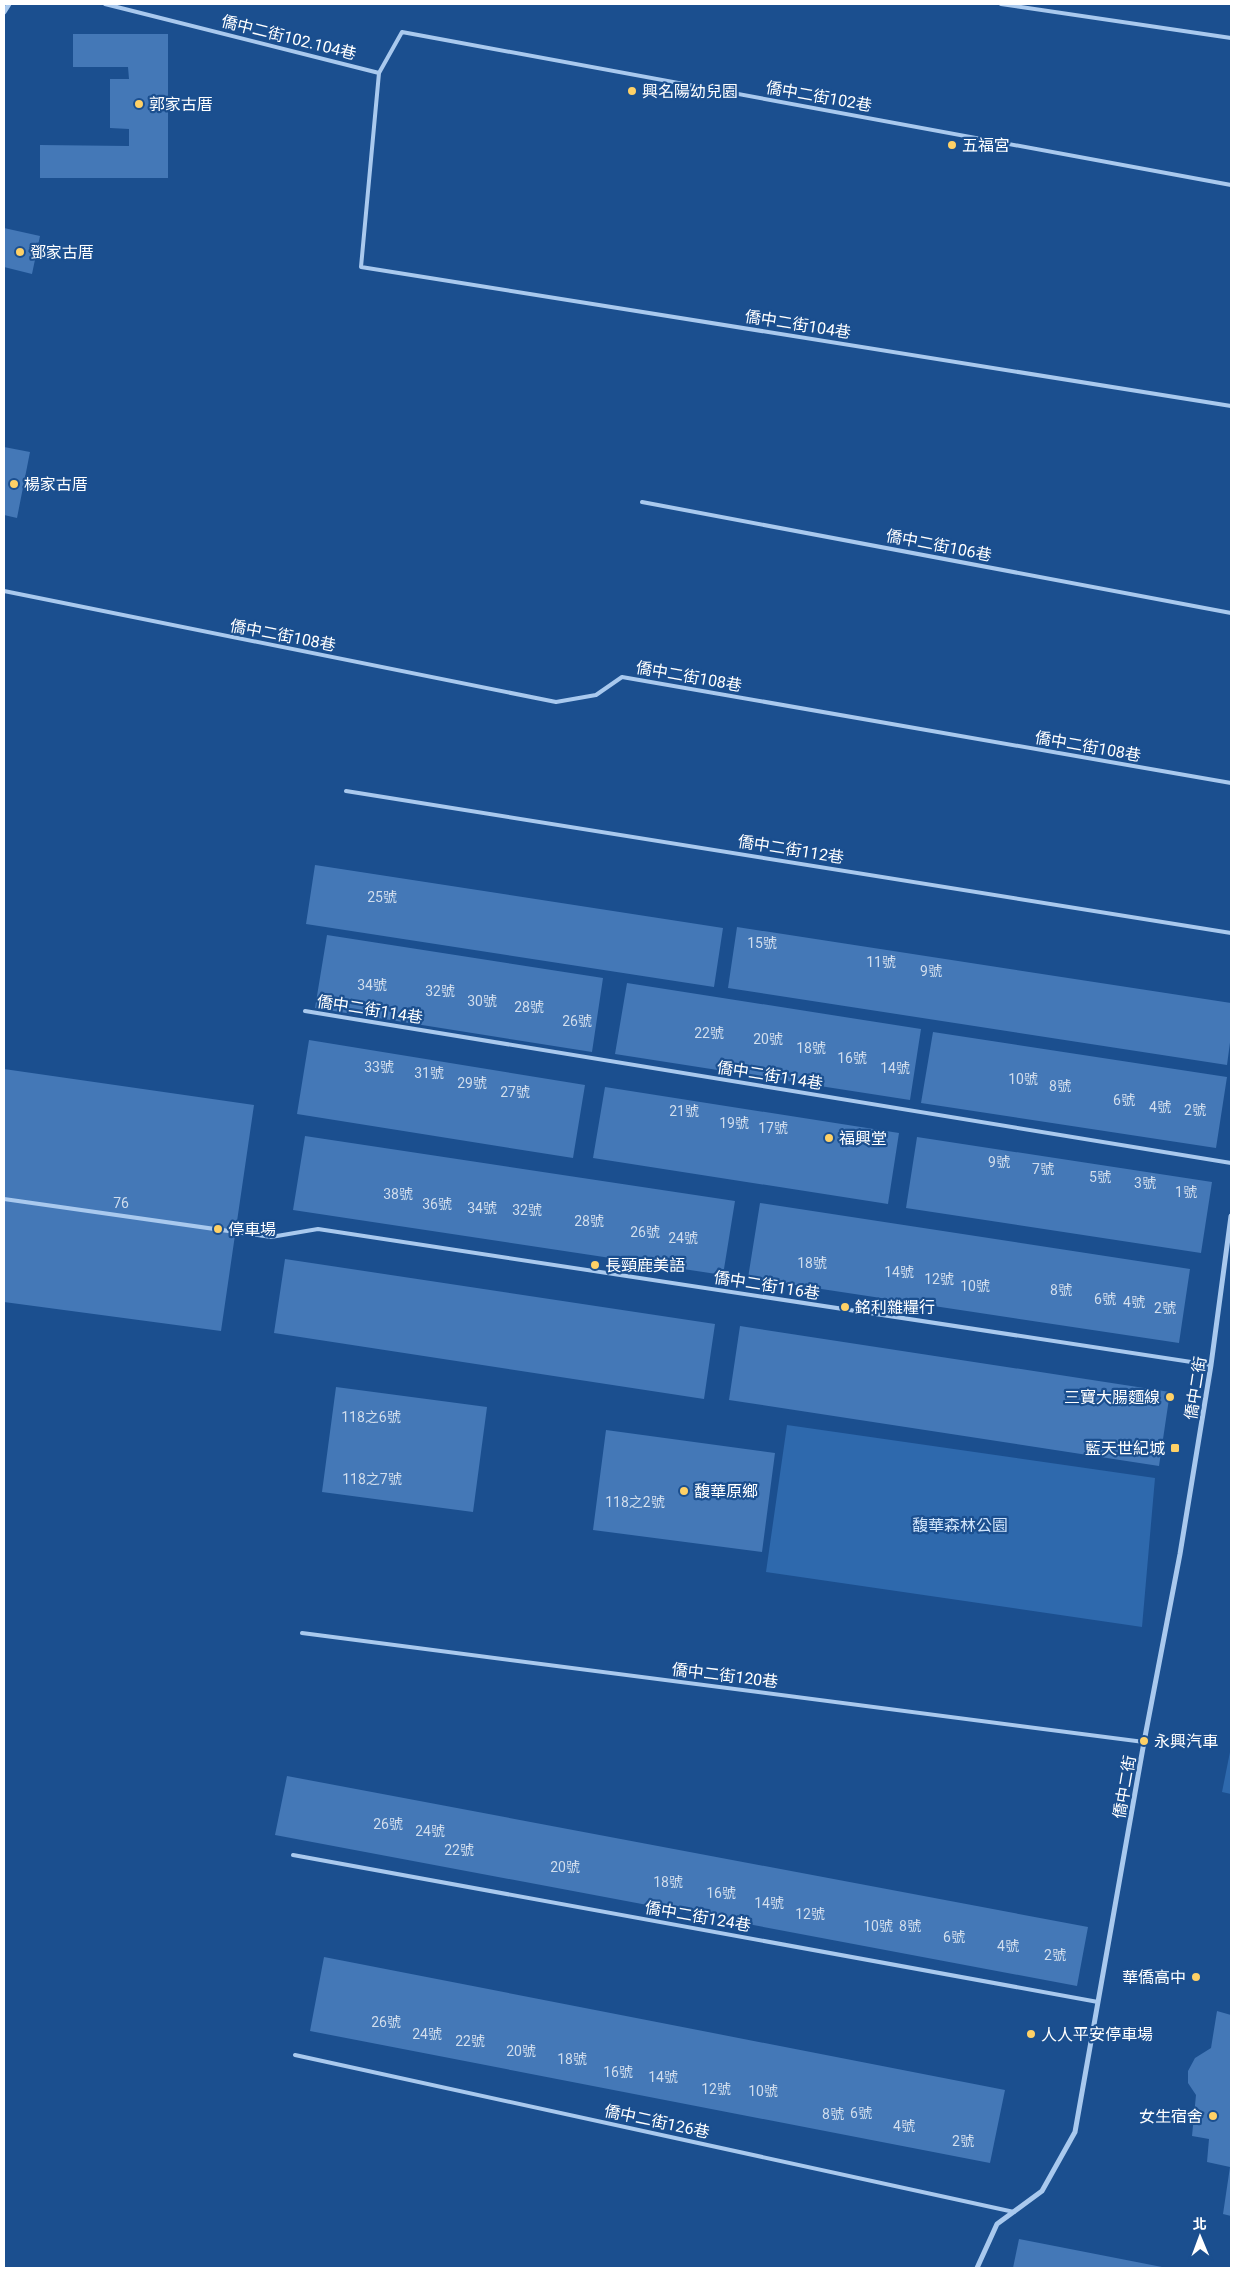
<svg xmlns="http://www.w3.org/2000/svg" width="1235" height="2272" font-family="Roboto,'Noto Sans TC',sans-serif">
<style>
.park{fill:#2e69ad}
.building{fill:#4478b7}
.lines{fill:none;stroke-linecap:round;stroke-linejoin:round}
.lane{stroke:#a9c9ee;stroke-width:4}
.street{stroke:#a9c9ee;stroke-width:5}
.poi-dot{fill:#ffd166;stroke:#1b4f8f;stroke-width:2}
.labels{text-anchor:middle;stroke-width:4.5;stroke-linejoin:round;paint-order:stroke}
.number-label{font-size:14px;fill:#d0dded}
.street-label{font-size:16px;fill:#fff;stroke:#1b4f8f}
.poi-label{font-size:16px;fill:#fff;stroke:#1b4f8f;text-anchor:start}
.park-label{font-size:16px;fill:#cfe3fa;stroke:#1b4f8f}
</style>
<rect width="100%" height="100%" fill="#1b4f8f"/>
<!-- park -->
<path class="park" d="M 787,1425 L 1155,1478 L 1142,1627 L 766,1572 Z
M 1231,1747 L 1231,1794 L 1222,1792 Z"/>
<!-- building -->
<path class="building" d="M 73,34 L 168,34 L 168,178 L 40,178 L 40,145 L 129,146 L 129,129 L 110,128 L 110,79 L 129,79 L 128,67 L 73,67 Z
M 4,228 L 40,236 L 32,274 L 4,267 Z
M 4,447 L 30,452 L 17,518 L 4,515 Z
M 315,865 L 723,928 L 714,987 L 306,924 Z
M 737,927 L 1231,1003 L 1231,1035 L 1227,1065 L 728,988 Z
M 327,935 L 603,978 L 592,1052 L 315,1008 Z
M 627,983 L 921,1029 L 910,1100 L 615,1054 Z
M 933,1032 L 1227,1077 L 1216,1148 L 921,1103 Z
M 309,1040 L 585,1085 L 573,1158 L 297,1114 Z
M 4,1069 L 254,1105 L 221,1331 L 4,1302 Z
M 605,1087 L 899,1133 L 888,1204 L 593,1158 Z
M 305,1136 L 735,1201 L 723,1275 L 293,1210 Z
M 917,1137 L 1212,1182 L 1201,1253 L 906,1208 Z
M 760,1203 L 1190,1269 L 1179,1343 L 748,1278 Z
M 285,1259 L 715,1324 L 704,1399 L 274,1333 Z
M 740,1326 L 1170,1392 L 1159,1466 L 729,1400 Z
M 336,1387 L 487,1407 L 473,1512 L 322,1492 Z
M 606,1430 L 775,1453 L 762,1552 L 593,1530 Z
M 287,1776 L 1088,1927 L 1077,1986 L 275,1835 Z
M 324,1957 L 1005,2090 L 990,2163 L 310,2031 Z
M 1217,2011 L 1231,2015 L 1231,2216 L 1223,2214 L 1230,2167 L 1207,2162 L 1209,2139 L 1192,2136 L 1196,2095 L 1188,2083 L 1188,2071 L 1195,2058 L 1211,2048 Z
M 1019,2239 L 1162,2267 L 1162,2268 L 1013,2268 Z"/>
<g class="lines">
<!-- lane -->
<path class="lane" d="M 105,4 L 379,73
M 1001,4 L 1231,38
M 1231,185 L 402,32 L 379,73 L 361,267 L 1231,406
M 642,502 L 1231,613
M 4,591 L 556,702 L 596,695 L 622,677 L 1231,783
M 346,791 L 1231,933
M 305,1011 L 1231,1163
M 4,1199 L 271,1237 L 318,1229 L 1211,1365
M 302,1633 L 1144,1742
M 293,1855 L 1098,2002
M 295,2055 L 1014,2212"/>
<!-- street -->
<path class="street" d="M 4,12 L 9,4
M 977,2268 L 997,2224 L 1042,2191 L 1075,2132 L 1144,1742 L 1180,1554 L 1211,1365 L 1231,1216"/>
</g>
<!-- markers -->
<g class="poi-dot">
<circle cx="632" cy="91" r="5"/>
<circle cx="139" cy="104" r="5"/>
<circle cx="952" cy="145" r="5"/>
<circle cx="20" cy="252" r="5"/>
<circle cx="14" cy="484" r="5"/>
<circle cx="829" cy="1138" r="5"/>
<circle cx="218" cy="1229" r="5"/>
<circle cx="595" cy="1265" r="5"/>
<circle cx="845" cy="1307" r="5"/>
<circle cx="1170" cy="1397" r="5"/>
<rect x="1170" y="1443" width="10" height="10" rx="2.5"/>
<circle cx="684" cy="1491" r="5"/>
<circle cx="1144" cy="1741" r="5"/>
<circle cx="1196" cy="1977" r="5"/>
<circle cx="1031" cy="2034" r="5"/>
<circle cx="1213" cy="2116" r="5"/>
</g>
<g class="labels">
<!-- number labels -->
<g class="number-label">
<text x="382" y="902">25號</text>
<text x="762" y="948">15號</text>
<text x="881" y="967">11號</text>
<text x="931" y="976">9號</text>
<text x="372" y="990">34號</text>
<text x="440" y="996">32號</text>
<text x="482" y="1006">30號</text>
<text x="529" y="1012">28號</text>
<text x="577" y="1026">26號</text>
<text x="709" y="1038">22號</text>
<text x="768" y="1044">20號</text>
<text x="811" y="1053">18號</text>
<text x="852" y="1063">16號</text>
<text x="379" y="1072">33號</text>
<text x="895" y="1073">14號</text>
<text x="429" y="1078">31號</text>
<text x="1023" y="1084">10號</text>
<text x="472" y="1088">29號</text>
<text x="1060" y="1091">8號</text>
<text x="515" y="1097">27號</text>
<text x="1124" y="1105">6號</text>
<text x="1160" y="1112">4號</text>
<text x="1195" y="1115">2號</text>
<text x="684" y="1116">21號</text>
<text x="734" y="1128">19號</text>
<text x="773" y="1133">17號</text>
<text x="999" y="1167">9號</text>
<text x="1043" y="1174">7號</text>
<text x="1100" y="1182">5號</text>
<text x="1145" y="1188">3號</text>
<text x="1186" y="1197">1號</text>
<text x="398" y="1199">38號</text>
<text x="121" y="1208">76</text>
<text x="437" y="1209">36號</text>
<text x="482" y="1213">34號</text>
<text x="527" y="1215">32號</text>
<text x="589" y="1226">28號</text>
<text x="645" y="1237">26號</text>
<text x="683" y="1243">24號</text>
<text x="812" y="1268">18號</text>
<text x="899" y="1277">14號</text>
<text x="939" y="1284">12號</text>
<text x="975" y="1291">10號</text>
<text x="1061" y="1295">8號</text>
<text x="1105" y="1304">6號</text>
<text x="1134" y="1307">4號</text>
<text x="1165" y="1313">2號</text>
<text x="371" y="1422">118之6號</text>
<text x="372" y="1484">118之7號</text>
<text x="635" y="1507">118之2號</text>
<text x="388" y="1829">26號</text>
<text x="430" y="1836">24號</text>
<text x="459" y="1855">22號</text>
<text x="565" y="1872">20號</text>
<text x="668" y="1887">18號</text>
<text x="721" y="1898">16號</text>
<text x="769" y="1908">14號</text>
<text x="810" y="1919">12號</text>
<text x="878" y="1931">10號</text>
<text x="910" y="1931">8號</text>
<text x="954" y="1942">6號</text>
<text x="1008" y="1951">4號</text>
<text x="1055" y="1960">2號</text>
<text x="386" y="2027">26號</text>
<text x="427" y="2039">24號</text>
<text x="470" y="2046">22號</text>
<text x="521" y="2056">20號</text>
<text x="572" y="2064">18號</text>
<text x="618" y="2077">16號</text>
<text x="663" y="2082">14號</text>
<text x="716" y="2094">12號</text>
<text x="763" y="2096">10號</text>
<text x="861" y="2118">6號</text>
<text x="833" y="2119">8號</text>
<text x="904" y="2131">4號</text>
<text x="963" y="2146">2號</text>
</g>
<!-- street labels -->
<g class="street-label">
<text transform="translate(289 37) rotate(14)" y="6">僑中二街102.104巷</text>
<text transform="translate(819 96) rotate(10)" y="6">僑中二街102巷</text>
<text transform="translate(798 324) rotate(9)" y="6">僑中二街104巷</text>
<text transform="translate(939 545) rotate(11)" y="6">僑中二街106巷</text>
<text transform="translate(283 635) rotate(11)" y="6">僑中二街108巷</text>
<text transform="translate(689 676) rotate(10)" y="6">僑中二街108巷</text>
<text transform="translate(1088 746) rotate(10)" y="6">僑中二街108巷</text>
<text transform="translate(791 849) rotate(9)" y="6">僑中二街112巷</text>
<text transform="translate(370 1009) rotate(9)" y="6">僑中二街114巷</text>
<text transform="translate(770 1075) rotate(9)" y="6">僑中二街114巷</text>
<text transform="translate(767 1285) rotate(9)" y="6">僑中二街116巷</text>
<text transform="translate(1195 1388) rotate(-81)" y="6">僑中二街</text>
<text transform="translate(725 1675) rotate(7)" y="6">僑中二街120巷</text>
<text transform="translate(1124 1787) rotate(-80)" y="6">僑中二街</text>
<text transform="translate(698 1916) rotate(10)" y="6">僑中二街124巷</text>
<text transform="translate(657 2121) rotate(12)" y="6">僑中二街126巷</text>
</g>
<!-- poi labels -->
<g class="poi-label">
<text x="642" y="97">興名陽幼兒園</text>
<text x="149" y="110">郭家古厝</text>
<text x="962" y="151">五福宮</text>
<text x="30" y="258">鄧家古厝</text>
<text x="24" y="490">楊家古厝</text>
<text x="839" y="1144">福興堂</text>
<text x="228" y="1235">停車場</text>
<text x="605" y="1271">長頸鹿美語</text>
<text x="855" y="1313">銘利雜糧行</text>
<text x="1160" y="1403" text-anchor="end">三寶大腸麵線</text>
<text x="1165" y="1454" text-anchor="end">藍天世紀城</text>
<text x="694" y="1497">馥華原鄉</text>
<text x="1154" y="1747">永興汽車</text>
<text x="1186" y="1983" text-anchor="end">華僑高中</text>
<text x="1041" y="2040">人人平安停車場</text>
<text x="1203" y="2122" text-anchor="end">女生宿舍</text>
</g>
<!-- park labels -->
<g class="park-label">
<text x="960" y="1531">馥華森林公園</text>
</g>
</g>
<!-- border -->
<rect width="1235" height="2272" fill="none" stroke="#ffffff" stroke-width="10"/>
<!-- north arrow -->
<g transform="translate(1200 2237) rotate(359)" stroke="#1b4f8f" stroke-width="4" paint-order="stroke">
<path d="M0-4L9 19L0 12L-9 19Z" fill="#ffffff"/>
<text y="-8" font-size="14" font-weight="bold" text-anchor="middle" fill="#ffffff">北</text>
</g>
</svg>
